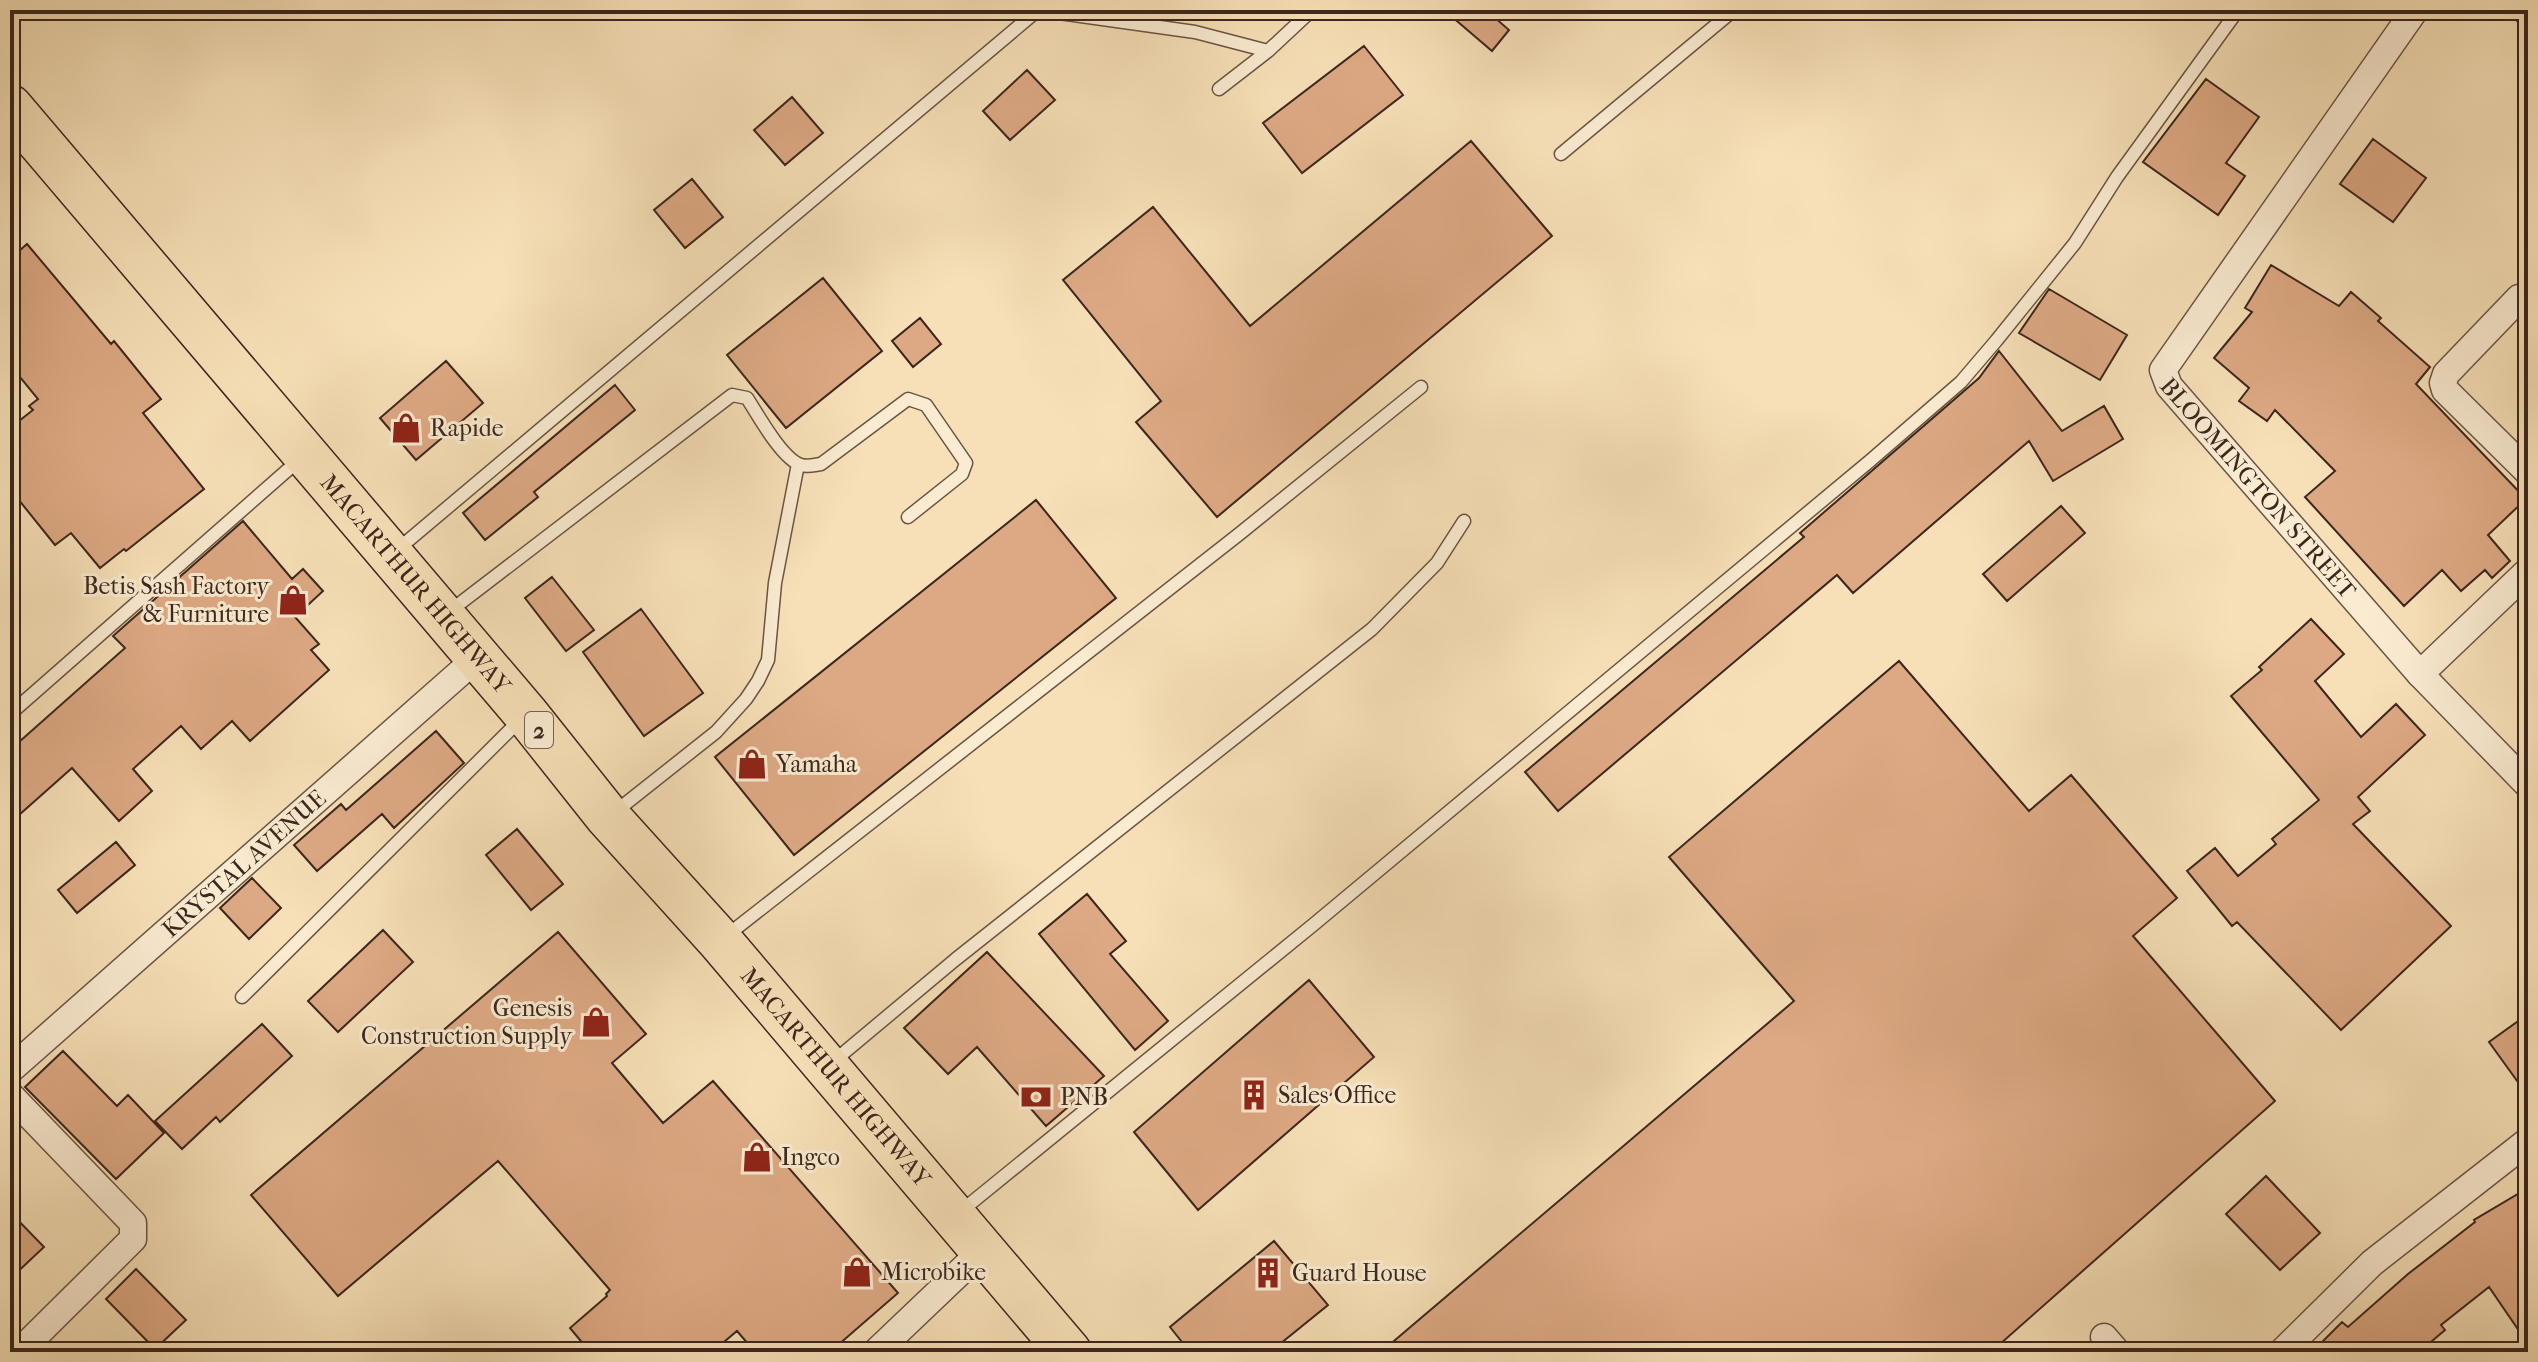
<svg xmlns="http://www.w3.org/2000/svg" width="2538" height="1362" font-family="'IM FELL French Canon',serif">
<style>
.building{fill:#dda984;stroke:#3c261d;stroke-width:2}
.lines{fill:none;stroke-linecap:round;stroke-linejoin:round}
.lane-casing{stroke:#6b5444;stroke-width:15}
.street-casing{stroke:#6b5444;stroke-width:29}
.highway-casing{stroke:#3c261d;stroke-width:47}
.lane{stroke:#faebd1;stroke-width:12}
.street{stroke:#faebd1;stroke-width:26}
.highway{stroke:#f7e0b8;stroke-width:44}
.labels{text-anchor:middle;stroke-width:6;stroke-linejoin:round;paint-order:stroke}
.shield{fill:#faebd1;stroke:#756153;stroke-width:2}
.shield-label{font-size:22px;font-weight:bold;fill:#3c261d}
.poi-label{font-size:24px;fill:#3c261d;stroke:#faebd1;text-anchor:start}
.street-label{font-size:24px;fill:#3c261d;stroke:#faebd1}
</style>
<rect width="100%" height="100%" fill="#f7e0b8"/>
<filter id="stains"><feTurbulence type="fractalNoise" baseFrequency=".0025" numOctaves="4"/><feColorMatrix values="0 0 0 0 .2 0 0 0 0 .09 0 0 0 0 .02 0 0 0 .5 -.17"/></filter>
<radialGradient id="worn" r=".72"><stop offset=".6" stop-color="#630" stop-opacity="0"/><stop offset="1" stop-color="#630" stop-opacity=".3"/></radialGradient>
<!-- building -->
<path class="building" d="M 1444,10 L 1486,10 L 1509,30 L 1492,51 Z
M 1364,46 L 1403,95 L 1302,173 L 1263,123 Z
M 1027,70 L 1055,100 L 1010,140 L 983,111 Z
M 2206,79 L 2259,117 L 2226,163 L 2245,176 L 2218,215 L 2143,162 Z
M 792,97 L 823,133 L 785,165 L 754,130 Z
M 2373,139 L 2426,178 L 2393,222 L 2340,184 Z
M 1471,141 L 1552,236 L 1217,517 L 1136,422 L 1161,401 L 1063,280 L 1153,207 L 1250,326 Z
M 692,179 L 723,217 L 685,248 L 654,210 Z
M 27,244 L 111,344 L 114,341 L 161,399 L 143,413 L 204,489 L 126,551 L 124,549 L 100,568 L 71,533 L 55,545 L 10,489 L 10,428 L 33,410 L 29,406 L 38,399 L 10,365 L 10,259 Z
M 2271,265 L 2339,306 L 2351,292 L 2381,318 L 2378,321 L 2430,367 L 2416,384 L 2526,499 L 2488,535 L 2510,561 L 2492,578 L 2485,570 L 2461,591 L 2442,570 L 2404,606 L 2305,497 L 2335,471 L 2275,410 L 2267,421 L 2239,401 L 2249,388 L 2214,358 L 2252,312 L 2245,308 Z
M 823,278 L 882,351 L 786,428 L 727,355 Z
M 2049,289 L 2127,335 L 2100,380 L 2019,333 Z
M 920,318 L 941,344 L 913,367 L 892,341 Z
M 1999,351 L 2062,431 L 2104,406 L 2123,439 L 2053,481 L 2029,441 L 1853,593 L 1837,575 L 1558,811 L 1525,772 L 1804,537 L 1800,533 L 1979,378 Z
M 446,361 L 483,403 L 416,460 L 380,418 Z
M 615,385 L 635,410 L 534,492 L 538,497 L 485,540 L 463,513 Z
M 1036,500 L 1116,598 L 794,855 L 715,757 Z
M 2061,506 L 2085,533 L 2007,601 L 1983,574 Z
M 243,521 L 292,579 L 303,569 L 323,591 L 295,617 L 319,644 L 311,650 L 329,670 L 250,741 L 232,721 L 201,749 L 181,726 L 133,769 L 152,791 L 119,821 L 72,768 L 10,823 L 10,750 L 125,648 L 113,636 Z
M 552,577 L 594,630 L 566,651 L 525,598 Z
M 641,609 L 703,693 L 644,736 L 583,652 Z
M 2311,619 L 2344,654 L 2315,681 L 2361,737 L 2396,704 L 2425,735 L 2358,797 L 2370,811 L 2353,824 L 2451,926 L 2341,1030 L 2237,922 L 2232,926 L 2187,871 L 2215,848 L 2238,876 L 2276,844 L 2272,839 L 2319,800 L 2231,696 L 2262,670 L 2259,667 Z
M 1899,661 L 2029,811 L 2071,775 L 2177,898 L 2133,936 L 2275,1101 L 1991,1352 L 1381,1352 L 1794,1001 L 1669,857 Z
M 436,731 L 464,763 L 394,828 L 382,814 L 317,871 L 294,845 L 341,804 L 346,810 Z
M 517,829 L 563,884 L 531,910 L 486,855 Z
M 116,842 L 135,865 L 77,913 L 58,890 Z
M 252,878 L 281,908 L 249,939 L 220,908 Z
M 1087,894 L 1126,941 L 1110,954 L 1168,1021 L 1135,1050 L 1039,934 Z
M 383,930 L 413,962 L 338,1032 L 308,1001 Z
M 558,932 L 646,1034 L 612,1063 L 663,1123 L 713,1081 L 898,1293 L 830,1352 L 755,1352 L 737,1331 L 712,1352 L 590,1352 L 570,1328 L 607,1296 L 606,1294 L 610,1290 L 498,1161 L 338,1296 L 251,1195 Z
M 987,952 L 1104,1076 L 1046,1126 L 977,1047 L 948,1074 L 904,1028 Z
M 1309,980 L 1374,1057 L 1198,1210 L 1134,1132 Z
M 2528,1014 L 2528,1096 L 2489,1042 Z
M 262,1024 L 292,1056 L 220,1122 L 216,1117 L 182,1149 L 155,1121 Z
M 63,1051 L 117,1106 L 128,1095 L 164,1133 L 116,1179 L 25,1087 Z
M 2266,1176 L 2320,1233 L 2280,1270 L 2226,1214 Z
M 2528,1188 L 2528,1344 L 2489,1287 L 2441,1325 L 2445,1330 L 2419,1352 L 2312,1352 L 2342,1322 L 2348,1327 L 2408,1274 L 2475,1222 L 2474,1220 Z
M 10,1212 L 44,1247 L 10,1279 Z
M 1274,1241 L 1328,1305 L 1270,1352 L 1190,1352 L 1170,1327 Z
M 136,1269 L 186,1320 L 155,1349 L 106,1299 Z"/>
<g class="lines">
<!-- lane casing -->
<g class="lane-casing">
<path id="lane" d="M 1038,10 L 1195,32 L 1268,51
M 1219,89 L 1268,51 L 1312,10
M 1561,154 L 1734,10
M 397,550 L 1038,10
M 450,611 L 732,395 L 747,398 C 758,415 782,459 801,465 C 808,467 814,465 821,464 L 908,399 L 926,405 L 966,463 L 962,474 L 908,517
M 10,714 L 299,460
M 615,812 L 716,732 L 746,699 L 758,681 L 768,660 L 775,583 L 798,464
M 725,937 L 1238,535 L 1421,387
M 242,997 L 521,719
M 834,1061 L 956,959 L 1372,629 L 1437,563 L 1464,521
M 960,1212 L 1313,925 L 1871,460 L 1961,382 L 1996,341 L 2075,243 L 2117,177 L 2238,10"/>
</g>
<!-- street casing -->
<g class="street-casing">
<g id="street">
<path id="s1" d="M 2415,10 L 2163,370 L 2169,386 L 2420,674 L 2528,785"/>
<path d="M 2525,10 L 2528,13"/>
<path d="M 2528,296 L 2519,298 L 2446,374 L 2443,383 L 2445,390 L 2528,472"/>
<path d="M 2420,674 L 2528,571"/>
<path id="s2" d="M 10,1070 L 478,657"/>
<path d="M 10,1095 L 133,1223 L 133,1239 L 19,1352"/>
<path d="M 2104,1337 L 2117,1352"/>
<path d="M 876,1352 L 982,1251"/>
<path d="M 2282,1352 L 2372,1263 L 2528,1141"/>
</g>
</g>
<!-- highway casing -->
<g class="highway-casing">
<g id="highway">
<path id="s3" d="M 10,107 L 526,714 L 608,817 L 720,941 L 1069,1352"/>
</g>
</g>
<!-- lane -->
<use href="#lane" class="lane"/>
<!-- street -->
<use href="#street" class="street"/>
<!-- highway -->
<use href="#highway" class="highway"/>
</g>
<!-- icons -->
<defs>
<g id="shop-bare" transform="scale(2.4)"><path d="M-5-2.5h2.3a2.7 3.5 0 0 1 5.4 0H5L5.5 6h-11ZM-1.5-2.5h3a1.5 2.3 0 0 0-3 0Z" fill="#8f2418" stroke="#faebd1" stroke-width="2.5" paint-order="stroke"/></g>
<g id="building-bare" transform="scale(2.4)"><path d="M-4-6H4V6H1V3H-1V6H-4ZM-2.5-4.3h1.7v1.8h-1.7ZM.8-4.3h1.7v1.8H.8ZM-2.5-1h1.7V.8h-1.7ZM.8-1h1.7V.8H.8Z" fill="#8f2418" stroke="#faebd1" stroke-width="2.5" paint-order="stroke"/></g>
<g id="bank-bare" transform="scale(2.4)"><path d="M-6-4H6V4H-6ZM0-2.3a2.3 2.3 0 1 0 0 4.6a2.3 2.3 0 1 0 0-4.6Z" fill="#8f2418" stroke="#faebd1" stroke-width="2.5" paint-order="stroke"/></g>
</defs>
<g fill-rule="evenodd">
<use href="#shop-bare" x="406" y="428"/>
<use href="#shop-bare" x="293" y="600"/>
<use href="#shop-bare" x="752" y="764"/>
<use href="#shop-bare" x="596" y="1022"/>
<use href="#building-bare" x="1254" y="1095"/>
<use href="#bank-bare" x="1036" y="1097"/>
<use href="#shop-bare" x="757" y="1157"/>
<use href="#shop-bare" x="857" y="1272"/>
<use href="#building-bare" x="1268" y="1273"/>
</g>
<g class="labels">
<!-- shield labels -->
<rect class="shield" x="525" y="712" width="28" height="36" rx="6"/>
<g class="shield-label">
<text x="539" y="738">2</text>
</g>
<!-- poi labels -->
<g class="poi-label">
<text x="430" y="436">Rapide</text>
<text x="269" y="594" text-anchor="end">Betis Sash Factory<tspan x="269" dy="28">&amp; Furniture</tspan></text>
<text x="776" y="772">Yamaha</text>
<text x="572" y="1016" text-anchor="end">Genesis<tspan x="572" dy="28">Construction Supply</tspan></text>
<text x="1278" y="1103">Sales Office</text>
<text x="1060" y="1105">PNB</text>
<text x="781" y="1165">Ingco</text>
<text x="881" y="1280">Microbike</text>
<text x="1292" y="1281">Guard House</text>
</g>
<!-- street labels -->
<g class="street-label">
<text dy="8" stroke="none"><textPath href="#s1" startOffset="592">BLOOMINGTON STREET</textPath></text>
<text dy="8" stroke="none"><textPath href="#s3" startOffset="626">MACARTHUR HIGHWAY</textPath></text>
<text dy="8" stroke="none"><textPath href="#s2" startOffset="312">KRYSTAL AVENUE</textPath></text>
<text dy="8" stroke="none"><textPath href="#s3" startOffset="1274">MACARTHUR HIGHWAY</textPath></text>
</g>
</g>
<!-- margin -->
<rect width="2538" height="1362" fill="none" stroke="#f7e0b8" stroke-width="40"/>
<rect x="12" y="12" width="2514" height="1338" fill="none" stroke="#3c261d" stroke-width="4"/>
<rect x="20" y="20" width="2498" height="1322" fill="none" stroke="#3c261d" stroke-width="2"/>
<rect width="100%" height="100%" filter="url(#stains)"/>
<rect width="100%" height="100%" fill="url(#worn)"/>
</svg>
